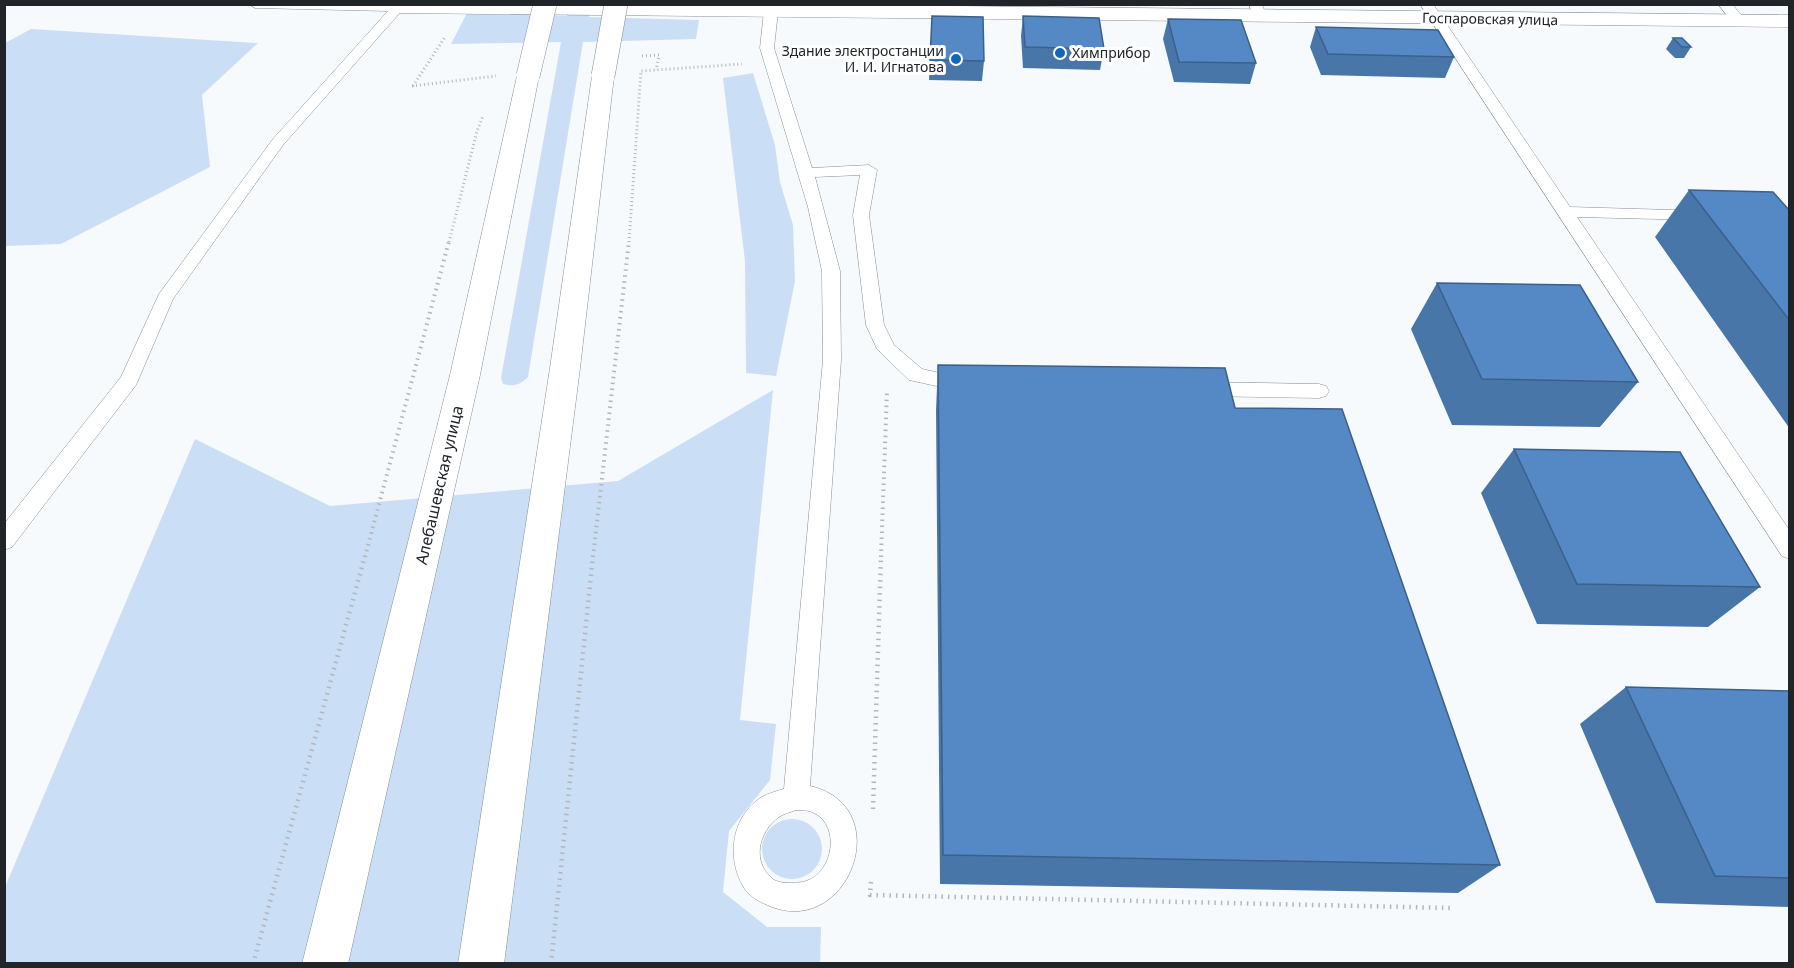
<svg xmlns="http://www.w3.org/2000/svg" width="1794" height="968" font-family="'Noto Sans',sans-serif">
<style>
.green{fill:#cadef6}
.lines{fill:none;stroke-linecap:round;stroke-linejoin:round}
.service-casing{stroke:#848e9a;stroke-width:1}
.minor-casing{stroke:#848e9a;stroke-width:1}
.primary-casing{stroke:#848e9a;stroke-width:1}
.path-far2{stroke:#b3b6b9;stroke-width:3;stroke-dasharray:1 3;stroke-linecap:butt}
.path-far1{stroke:#b3b6b9;stroke-width:4;stroke-dasharray:1.5 4.5;stroke-linecap:butt}
.path{stroke:#b3b6b9;stroke-width:4.5;stroke-dasharray:1.5 5;stroke-linecap:butt}
.service{fill:#fff;fill-rule:evenodd}
.minor{fill:#fff;fill-rule:evenodd}
.primary{fill:#fff;fill-rule:evenodd}
.primary-bridge-casing{stroke:#848e9a;stroke-width:24;stroke-linecap:butt}
.primary-bridge{stroke:#fff;stroke-width:23}
.wall{fill:#4876a9}
.building{fill:#5489c5;stroke:#3b608a;stroke-width:1.5}
.poi-dot{fill:#1266b4;stroke:#fff;stroke-width:2}
.labels{text-anchor:middle;stroke-width:6;stroke-linejoin:round;paint-order:stroke}
.far-street-label{font-size:14px;fill:#21252a;stroke:#fff}
.far-poi-label{font-size:14px;fill:#21252a;stroke:#fff;text-anchor:end}
.street-label{font-size:16px;fill:#21252a;stroke:#fff}
</style>
<rect width="100%" height="100%" fill="#f7fafc"/>
<!-- green -->
<path class="green" d="M 591,4 L 589,17 L 699,20 L 696,39 L 583,42 L 528,377 C 520,385 514,387 503,384 L 501,378 L 561,42 L 451,44 L 467,13 L 567,16 L 570,5 Z
M 31,29 L 258,43 L 202,95 L 210,167 L 61,244 L 5,246 L 5,43 Z
M 753,73 L 775,145 L 780,182 L 793,225 L 795,281 L 776,376 L 746,373 L 745,261 L 723,78 Z
M 773,390 L 740,720 L 776,724 L 770,780 L 729,831 L 723,892 L 767,927 L 821,927 L 820,963 L 5,964 L 5,887 L 195,439 L 330,506 L 618,481 Z
M762 849a30 30 0 1 1 60 0a30 30 0 1 1-60 0Z"/>
<g class="lines">
<!-- service casing -->
<g class="service-casing">
<path id="service" d="M 249,4 L 403,4 L 405,7 L 283,145 L 173,299 L 136,385 L 12,547 L 4,550 L 4,524 L 121,377 L 159,294 L 273,139 L 388,11 L 255,8 Z
M 1249,4 L 1262,4 L 1266,16 L 1264,19 L 1254,19 Z
M 1420,4 L 1433,4 L 1570,207 L 1705,211 L 1707,215 L 1705,219 L 1699,220 L 1577,217 L 1790,531 L 1790,559 L 1782,556 Z
M 1718,4 L 1732,4 L 1745,20 L 1738,24 L 1733,23 Z
M 771,7 L 778,11 L 774,48 L 812,168 L 869,165 L 877,170 L 869,215 L 884,325 L 894,345 L 922,369 L 971,380 L 974,385 L 971,390 L 964,392 L 909,380 L 877,349 L 866,325 L 853,215 L 860,175 L 815,177 L 840,271 L 841,360 L 810,786 C 897,806 850,936 772,907 C 760,902 749,897 743,886 C 726,857 732,815 762,797 C 769,793 777,791 784,789 L 823,360 L 822,271 L 808,207 L 760,48 L 764,11 ZM 796,810 C 802,810 809,810 814,813 C 841,826 833,873 806,881 C 802,883 796,882 792,883 C 786,883 780,883 774,880 C 751,863 758,832 779,817 C 783,814 791,812 796,810 Z
M 1203,382 L 1319,384 L 1326,386 L 1329,391 L 1326,396 L 1319,398 L 1203,396 L 1196,394 L 1193,389 L 1196,384 Z"/>
</g>
<!-- minor casing -->
<g class="minor-casing">
<path id="minor" d="M 389,4 L 768,4 L 1790,15 L 1790,27 L 398,13 L 391,11 L 388,7 Z"/>
</g>
<!-- primary casing -->
<g class="primary-casing">
<path id="primary" d="M 528,69 L 536,71 L 539,76 L 480,375 L 348,964 L 302,964 L 450,375 L 517,76 L 520,71 Z
M 603,69 L 611,71 L 614,76 L 580,368 L 504,964 L 458,964 L 550,368 L 592,76 L 595,71 Z"/>
</g>
<!-- path-far2 -->
<path class="path-far2" d="M 642,56 L 659,55 L 656,70
M 412,86 L 496,76
M 413,86 L 445,37
M 449,242 L 477,131 L 483,116
M 629,242 L 641,71 L 742,64"/>
<!-- path-far1 -->
<path class="path-far1" d="M 365,557 L 449,241
M 593,557 L 629,241
M 881,557 L 887,391"/>
<!-- path -->
<path class="path" d="M 873,809 L 881,556
M 871,882 L 870,895 L 1450,908
M 253,964 L 365,556
M 551,964 L 593,556"/>
<!-- service -->
<use href="#service" class="service"/>
<!-- minor -->
<use href="#minor" class="minor"/>
<!-- primary -->
<use href="#primary" class="primary"/>
<!-- primary-bridge casing -->
<g class="primary-bridge-casing">
<path id="primary-bridge" d="M 528,76 L 545,4
M 603,76 L 616,4"/>
</g>
<!-- primary-bridge -->
<use href="#primary-bridge" class="primary-bridge"/>
</g>
<!-- wall -->
<path class="wall" d="M 932,16 L 984,61 L 982,81 L 929,80 Z
M 1023,16 L 1104,49 L 1100,70 L 1023,68 L 1021,36 Z
M 1168,19 L 1256,63 L 1250,84 L 1174,82 L 1163,39 Z
M 1316,27 L 1454,57 L 1445,78 L 1321,75 L 1310,47 Z
M 1673,38 L 1691,47 L 1684,58 L 1675,58 L 1666,49 Z
M 1689,190 L 1790,211 L 1790,429 L 1655,237 Z
M 1437,283 L 1638,382 L 1600,427 L 1452,425 L 1411,329 Z
M 938,365 L 1235,408 L 1500,865 L 1458,893 L 940,884 L 936,410 Z
M 1514,449 L 1760,587 L 1708,627 L 1537,624 L 1481,493 Z
M 1626,687 L 1790,691 L 1790,907 L 1656,903 L 1580,724 Z"/>
<!-- building -->
<path class="building" d="M 932,16 L 983,17 L 984,61 L 930,60 Z
M 1023,16 L 1099,18 L 1104,49 L 1025,47 Z
M 1168,19 L 1241,20 L 1256,63 L 1179,62 Z
M 1316,27 L 1438,30 L 1454,57 L 1328,54 Z
M 1673,38 L 1682,38 L 1691,47 L 1682,47 Z
M 1689,190 L 1773,192 L 1790,211 L 1790,321 Z
M 1437,283 L 1580,285 L 1638,382 L 1482,379 Z
M 938,365 L 1225,368 L 1235,408 L 1342,409 L 1500,865 L 943,855 Z
M 1514,449 L 1680,452 L 1760,587 L 1577,584 Z
M 1626,687 L 1790,691 L 1790,878 L 1715,876 Z"/>
<!-- markers -->
<g class="poi-dot">
<circle cx="1060" cy="53" r="6"/>
<circle cx="956" cy="59" r="6"/>
</g>
<g class="labels">
<!-- far-street labels -->
<g class="far-street-label">
<text transform="translate(1490 19) rotate(1)" y="5">Госпаровская улица</text>
</g>
<!-- far-poi labels -->
<g class="far-poi-label">
<text x="944" y="56">Здание электростанции<tspan x="944" dy="16">И. И. Игнатова</tspan></text>
<text x="1072" y="58" text-anchor="start">Химприбор</text>
</g>
<!-- street labels -->
<g class="street-label">
<text transform="translate(439 485) rotate(-77)" y="6">Алебашевская улица</text>
</g>
</g>
<!-- border -->
<rect width="1794" height="968" fill="none" stroke="#21252a" stroke-width="12"/>
</svg>
